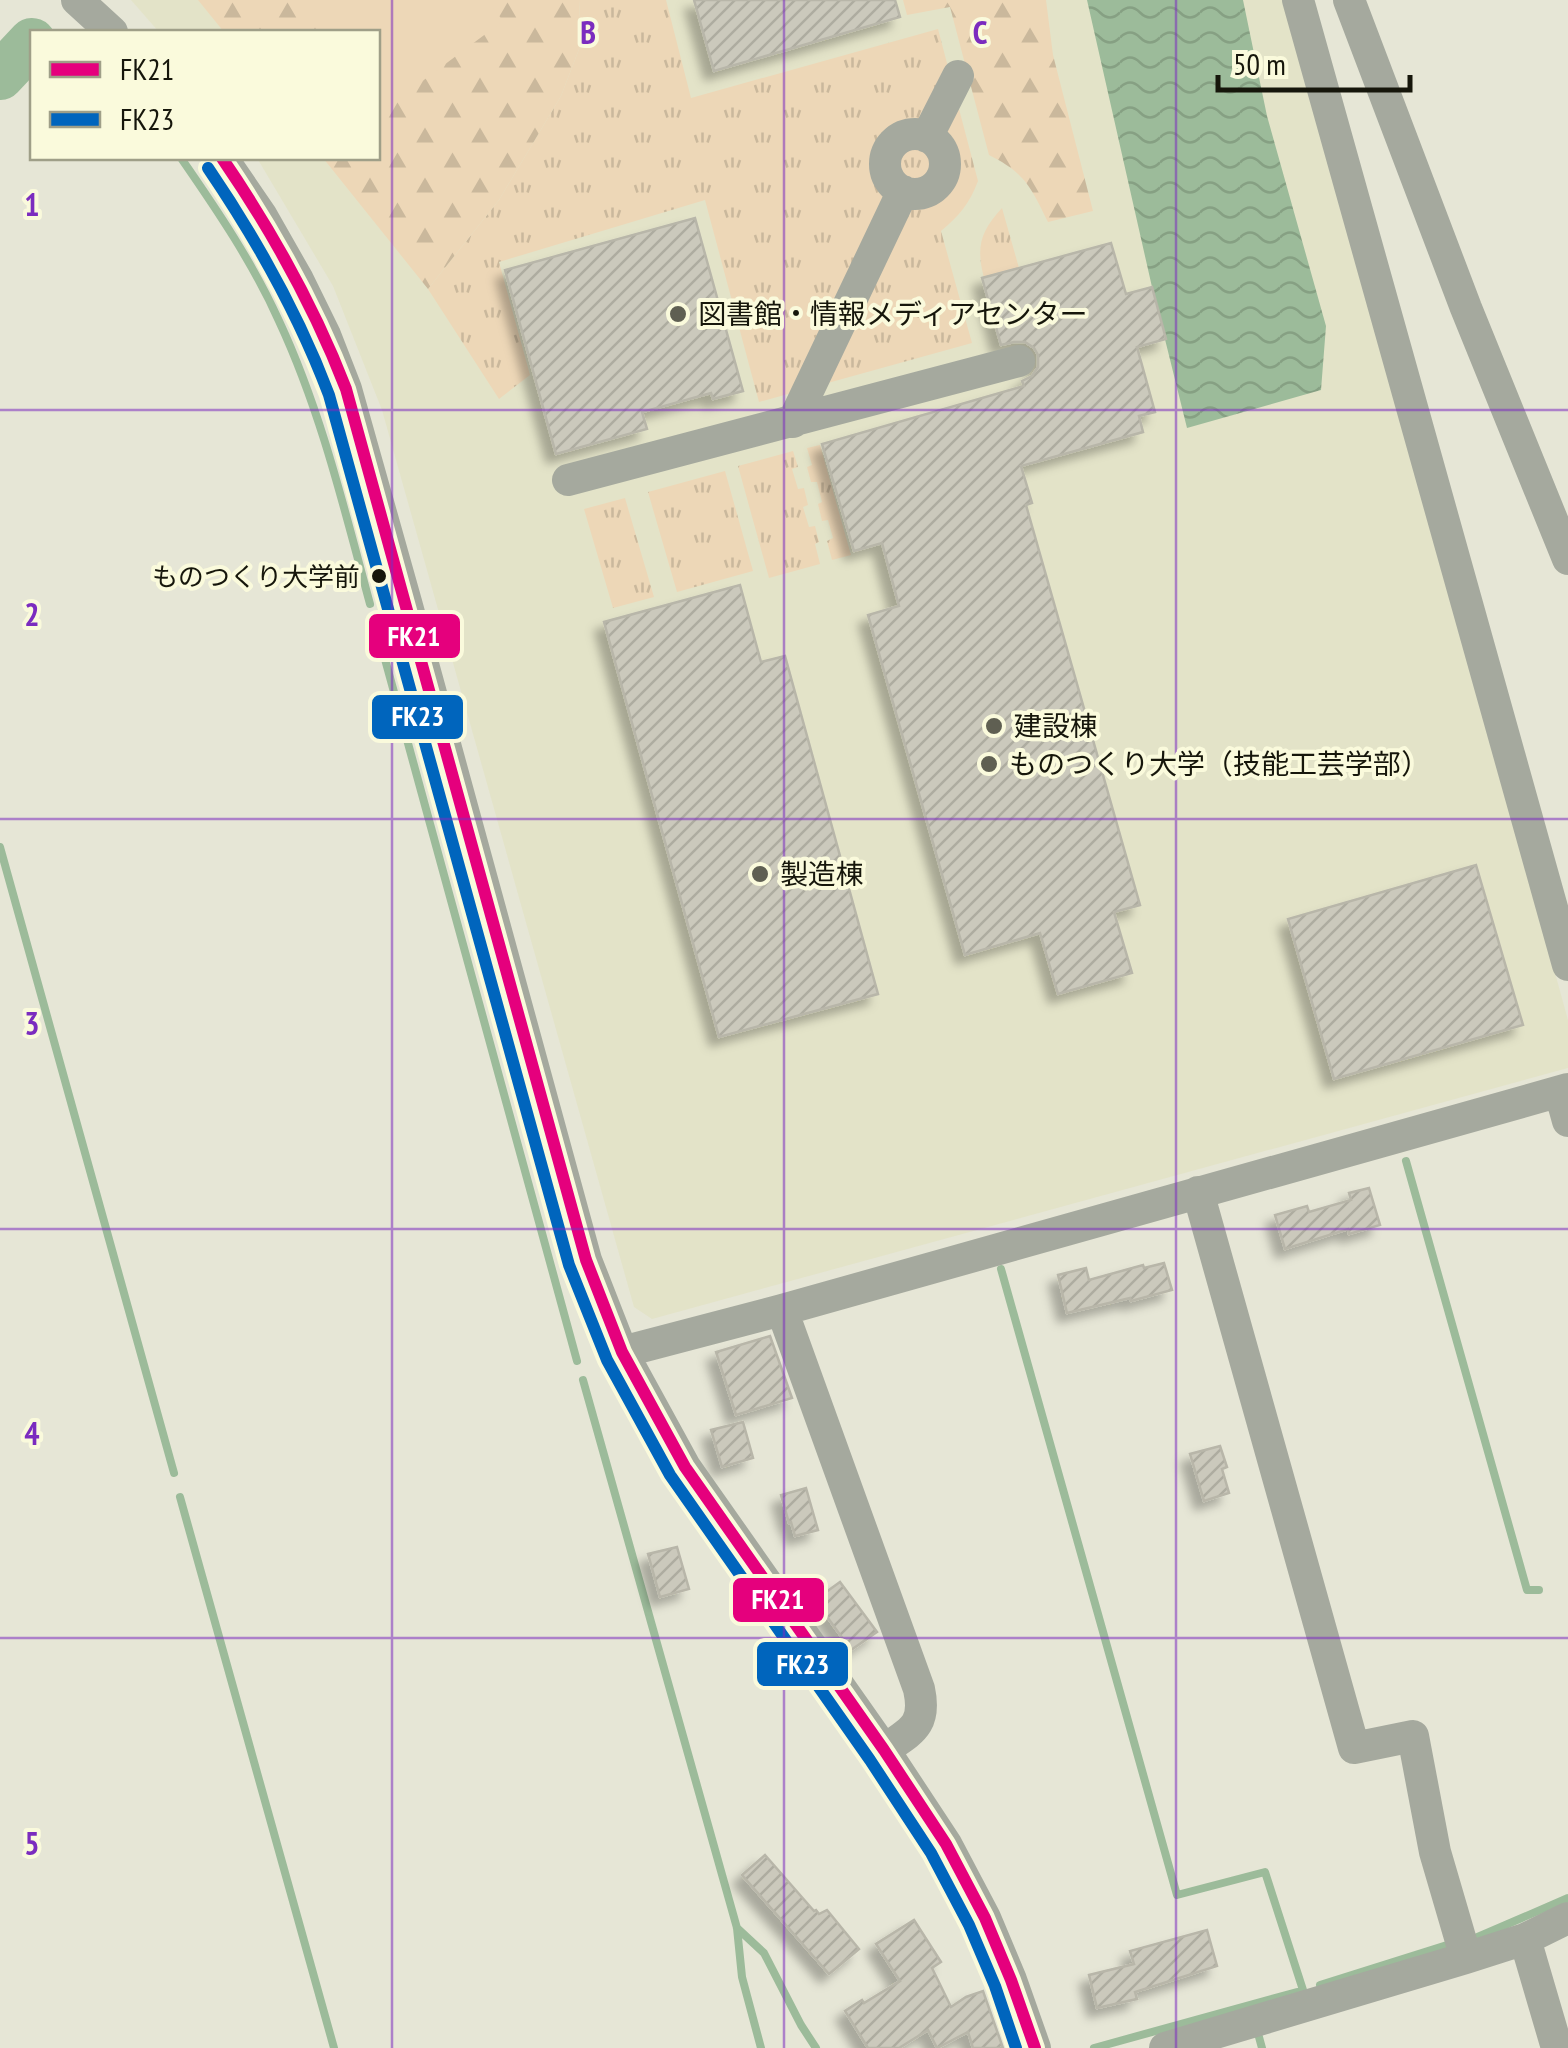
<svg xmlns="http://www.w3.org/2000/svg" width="1568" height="2048" font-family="'PT Sans Narrow','Noto Sans JP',sans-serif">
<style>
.built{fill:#e3e3c8}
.grass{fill:url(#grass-tufts)}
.forest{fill:url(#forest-firs)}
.garden{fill:#edd7b7}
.water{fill:url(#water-waves)}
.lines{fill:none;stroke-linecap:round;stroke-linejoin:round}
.stream{stroke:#9cbb9a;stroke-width:8}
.river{stroke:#9cbb9a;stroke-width:48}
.building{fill:url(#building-hatch);stroke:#b8b6a9;stroke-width:2.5;filter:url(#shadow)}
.minor{stroke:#a5a99e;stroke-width:32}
.bus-1-casing{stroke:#fafadc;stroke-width:20}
.bus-2-casing{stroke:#fafadc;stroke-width:20}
.bus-1{stroke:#e5007d;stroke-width:12}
.bus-2{stroke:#0065bd;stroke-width:12}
.grid{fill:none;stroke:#7b2cbf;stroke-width:2.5;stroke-opacity:0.55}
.poi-dot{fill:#5f5f52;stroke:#fafadc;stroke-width:4}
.bus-dot{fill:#16160b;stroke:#fafadc;stroke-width:4}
.labels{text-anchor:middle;stroke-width:8;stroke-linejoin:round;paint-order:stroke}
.bus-label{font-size:26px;fill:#16160b;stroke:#fafadc;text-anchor:end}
.poi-label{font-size:28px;fill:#16160b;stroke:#fafadc;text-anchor:start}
.grid-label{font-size:32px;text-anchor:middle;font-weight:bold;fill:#7b2cbf;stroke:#fafadc;stroke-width:8;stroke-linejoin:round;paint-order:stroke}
.line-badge{stroke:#fafadc;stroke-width:4}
.badge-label{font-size:28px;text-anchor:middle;font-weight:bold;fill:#fff}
</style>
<defs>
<pattern id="grass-tufts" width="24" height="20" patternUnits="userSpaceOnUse" patternTransform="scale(2.5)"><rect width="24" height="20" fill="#edd7b7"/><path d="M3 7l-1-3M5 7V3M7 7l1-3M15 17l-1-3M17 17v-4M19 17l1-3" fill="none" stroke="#cab89c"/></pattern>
<pattern id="forest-firs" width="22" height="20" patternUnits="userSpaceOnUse" patternTransform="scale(2.5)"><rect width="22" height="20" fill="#edd7b7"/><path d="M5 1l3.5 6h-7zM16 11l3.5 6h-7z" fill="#cab89c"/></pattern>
<pattern id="water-waves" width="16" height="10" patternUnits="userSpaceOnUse" patternTransform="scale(2.5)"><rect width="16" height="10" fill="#9cbb9a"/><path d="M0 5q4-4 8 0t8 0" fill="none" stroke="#86a083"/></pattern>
<pattern id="building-hatch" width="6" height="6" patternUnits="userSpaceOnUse" patternTransform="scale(2.5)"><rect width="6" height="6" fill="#cbc9bc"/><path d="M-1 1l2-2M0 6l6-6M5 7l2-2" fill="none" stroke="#aeaca0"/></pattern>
<filter id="shadow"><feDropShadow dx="-9" dy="9" stdDeviation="5" flood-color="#0004"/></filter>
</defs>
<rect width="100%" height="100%" fill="#e6e6d6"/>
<!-- built -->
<path class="built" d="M 131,0 L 1286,0 L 1568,1020 L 1568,1068 L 652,1319 L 634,1307 L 382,410 L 333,286 L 257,158 L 378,158 L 378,32 L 159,32 Z"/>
<!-- grass -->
<path class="grass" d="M 579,0 L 666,0 L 691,98 L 938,29 L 978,181 C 970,203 959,216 941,231 L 972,343 L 759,402 L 705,200 L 499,262 L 530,375 L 499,399 L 428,289 L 499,200 L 561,96 L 581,44 Z
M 1002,208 L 1019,268 L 984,278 C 976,247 980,232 1002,208 Z
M 820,445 L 851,555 L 832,560 L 827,541 L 833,538 L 828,520 L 822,521 L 818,504 L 822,502 L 817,482 L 811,482 L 807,467 L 812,465 L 807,448 Z
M 793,451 L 798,467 L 792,469 L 798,489 L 804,488 L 808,505 L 803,507 L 809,527 L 815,526 L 819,542 L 815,544 L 820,564 L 769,578 L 738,466 Z
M 725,471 L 753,571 L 677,592 L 648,492 Z
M 625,498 L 654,597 L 613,608 L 584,509 Z"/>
<!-- forest -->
<path class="forest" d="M 198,0 L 579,0 L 581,44 L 561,96 L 499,200 L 428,289 L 323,158 L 378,158 L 378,32 L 224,32 Z
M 903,0 L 1046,0 L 1053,55 L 1093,211 L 1048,222 C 1031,187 1025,173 989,155 L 950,7 L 907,15 Z"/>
<!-- garden -->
<path class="garden" d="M 310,0 L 487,0 L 503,21 L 389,106 L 378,91 L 378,32 L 334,32 Z"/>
<!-- water -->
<path class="water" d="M 1087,0 L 1243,0 L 1267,116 L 1326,326 L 1321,390 L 1187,428 L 1152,287 Z"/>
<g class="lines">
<!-- stream -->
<path class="stream" d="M 43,31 L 45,32
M 181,158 C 217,210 253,263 279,321 C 321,411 344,508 370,604
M 374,619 L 577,1361
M 0,847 L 174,1473
M 1406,1161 L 1527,1590 L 1539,1590
M 1001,1269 L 1177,1895 L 1265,1872 L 1303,1990
M 583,1380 L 737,1928 L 742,1977 L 761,2048
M 180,1497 L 334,2048
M 737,1928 L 764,1953 L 801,2025 L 816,2048
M 1473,1939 L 1568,1898
M 1320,1985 L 1447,1945
M 1259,2037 L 1262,2048
M 1094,2048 L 1297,1992"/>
<!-- river -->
<path class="river" d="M 0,76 L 32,42"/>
</g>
<!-- building -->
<path class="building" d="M 694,0 L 895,0 L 900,17 L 714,71 Z
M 695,218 L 743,391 L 713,399 L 711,393 L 642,412 L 647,429 L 556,454 L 505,270 Z
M 1111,243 L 1126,294 L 1152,287 L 1166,339 L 1137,347 L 1155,412 L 1139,416 L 1143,432 L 1021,466 L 1032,503 L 1026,505 L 1140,905 L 1114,912 L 1132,973 L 1058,994 L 1040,933 L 965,955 L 868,615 L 899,606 L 882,543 L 854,551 L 822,444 L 1024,386 L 1022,381 L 1032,376 L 1038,367 L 1038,355 L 1034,348 L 1025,342 L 1014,342 L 1001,345 L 982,278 Z
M 740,585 L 761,662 L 785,656 L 878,994 L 719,1037 L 604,622 Z
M 1476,865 L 1523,1025 L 1334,1079 L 1288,919 Z
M 1369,1188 L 1380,1225 L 1349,1234 L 1348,1229 L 1285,1249 L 1275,1215 L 1307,1206 L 1309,1212 L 1351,1200 L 1349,1193 Z
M 1164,1263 L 1172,1290 L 1131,1301 L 1130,1298 L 1067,1313 L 1058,1275 L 1086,1268 L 1089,1280 L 1143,1265 L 1144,1268 Z
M 770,1336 L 792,1398 L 736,1415 L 716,1352 Z
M 743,1422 L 753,1458 L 722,1467 L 711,1430 Z
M 1220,1446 L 1227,1467 L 1222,1469 L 1229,1493 L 1204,1501 L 1190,1454 Z
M 806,1488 L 818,1530 L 795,1536 L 791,1522 L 789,1523 L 781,1495 Z
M 677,1547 L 689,1589 L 660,1597 L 648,1554 Z
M 840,1582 L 877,1632 L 851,1650 L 815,1600 Z
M 765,1855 L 814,1911 L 816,1910 L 819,1914 L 827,1910 L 859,1949 L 829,1974 L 742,1875 Z
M 914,1920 L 941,1962 L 932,1968 L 951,2007 L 966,1997 L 983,1991 L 1003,2048 L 973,2048 L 968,2032 L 937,2048 L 928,2030 L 899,2048 L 868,2048 L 845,2011 L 862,2000 L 864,2003 L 900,1981 L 876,1944 Z
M 1207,1930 L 1217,1966 L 1135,1992 L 1137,1999 L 1097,2008 L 1089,1975 L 1134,1964 L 1130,1951 Z"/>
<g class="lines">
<!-- minor -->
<path class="minor" d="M 77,0 L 112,32
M 1298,0 L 1568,965
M 1349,0 L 1466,308 L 1568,559
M885 164a30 30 0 1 1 60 0a30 30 0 1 1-60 0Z
M 927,137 L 958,76
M 222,158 L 261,215 L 298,280 L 325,335 L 346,389 L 406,602 L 586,1260 L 622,1352 L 685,1467 L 884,1750 L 946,1844 L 985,1918 L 1011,1980 L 1035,2048
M 793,422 L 903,191
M 568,480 L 1019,361
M 1560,1092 L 1568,1121
M 1198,1192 L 1354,1748 L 1413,1736 L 1435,1852 L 1466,1958
M 782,1310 L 919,1689 C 927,1726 911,1731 884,1750
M 622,1352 L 782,1310 L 1568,1089
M 1525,1939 L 1557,2048
M 1165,2048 L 1466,1958 L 1525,1939 L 1568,1918"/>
<!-- bus-1 casing -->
<g class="bus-1-casing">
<path id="bus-1" d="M 222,158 C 272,231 314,306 346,389 L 586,1260 L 622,1352 L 685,1467 L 884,1750 L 946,1844 L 985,1918 L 1011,1980 L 1035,2048"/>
</g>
<!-- bus-2 casing -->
<g class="bus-2-casing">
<path id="bus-2" d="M 208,168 C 257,240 298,313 329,395 L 569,1265 L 607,1360 L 670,1475 L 870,1760 L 931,1853 L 969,1925 L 995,1986 L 1016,2048"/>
</g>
<!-- bus-1 -->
<use href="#bus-1" class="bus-1"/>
<!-- bus-2 -->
<use href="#bus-2" class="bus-2"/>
</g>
<!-- grid -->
<path class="grid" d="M 392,0 L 392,2048M 784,0 L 784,2048M 1176,0 L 1176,2048M 0,410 L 1568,410M 0,819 L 1568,819M 0,1229 L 1568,1229M 0,1638 L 1568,1638"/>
<!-- markers -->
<g class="poi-dot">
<circle cx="678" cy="314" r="10"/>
<circle cx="994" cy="726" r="10"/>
<circle cx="989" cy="764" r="10"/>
<circle cx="760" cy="874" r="10"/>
</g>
<circle class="bus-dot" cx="379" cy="576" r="9"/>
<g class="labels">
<!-- bus labels -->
<g class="bus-label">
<text x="360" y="586">ものつくり大学前</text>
</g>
<!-- poi labels -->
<g class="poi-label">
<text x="698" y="324">図書館・情報メディアセンター</text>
<text x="1014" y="736">建設棟</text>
<text x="1009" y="774">ものつくり大学（技能工芸学部）</text>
<text x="780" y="884">製造棟</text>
</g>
</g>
<g class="grid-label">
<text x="588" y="44">B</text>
<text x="980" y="44">C</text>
<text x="32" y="216">1</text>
<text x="32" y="626">2</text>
<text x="32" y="1035">3</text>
<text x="32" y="1445">4</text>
<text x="32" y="1855">5</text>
</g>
<g class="line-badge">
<rect x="367" y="612" width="95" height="48" rx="10" fill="#e5007d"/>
<rect x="370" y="693" width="95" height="48" rx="10" fill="#0065bd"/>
<rect x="731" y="1576" width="95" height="48" rx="10" fill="#e5007d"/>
<rect x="755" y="1640" width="95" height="48" rx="10" fill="#0065bd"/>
</g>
<g class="badge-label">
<text x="414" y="646">FK21</text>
<text x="418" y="726">FK23</text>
<text x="778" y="1609">FK21</text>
<text x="803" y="1674">FK23</text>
</g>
<!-- legend -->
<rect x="30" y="30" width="350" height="130" fill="#fafadc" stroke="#9f9f88" stroke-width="2.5"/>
<rect x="50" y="62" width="50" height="15" fill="#e5007d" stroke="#9f9f88" stroke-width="2.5"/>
<text x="120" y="80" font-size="30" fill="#16160b">FK21</text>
<rect x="50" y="112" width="50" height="15" fill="#0065bd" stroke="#9f9f88" stroke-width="2.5"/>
<text x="120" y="130" font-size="30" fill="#16160b">FK23</text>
<!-- scale -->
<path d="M1218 75v15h192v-15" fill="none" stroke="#16160b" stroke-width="5"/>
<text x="1233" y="75" font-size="30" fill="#16160b" stroke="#fafadc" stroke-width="8" paint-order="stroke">50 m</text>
</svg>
